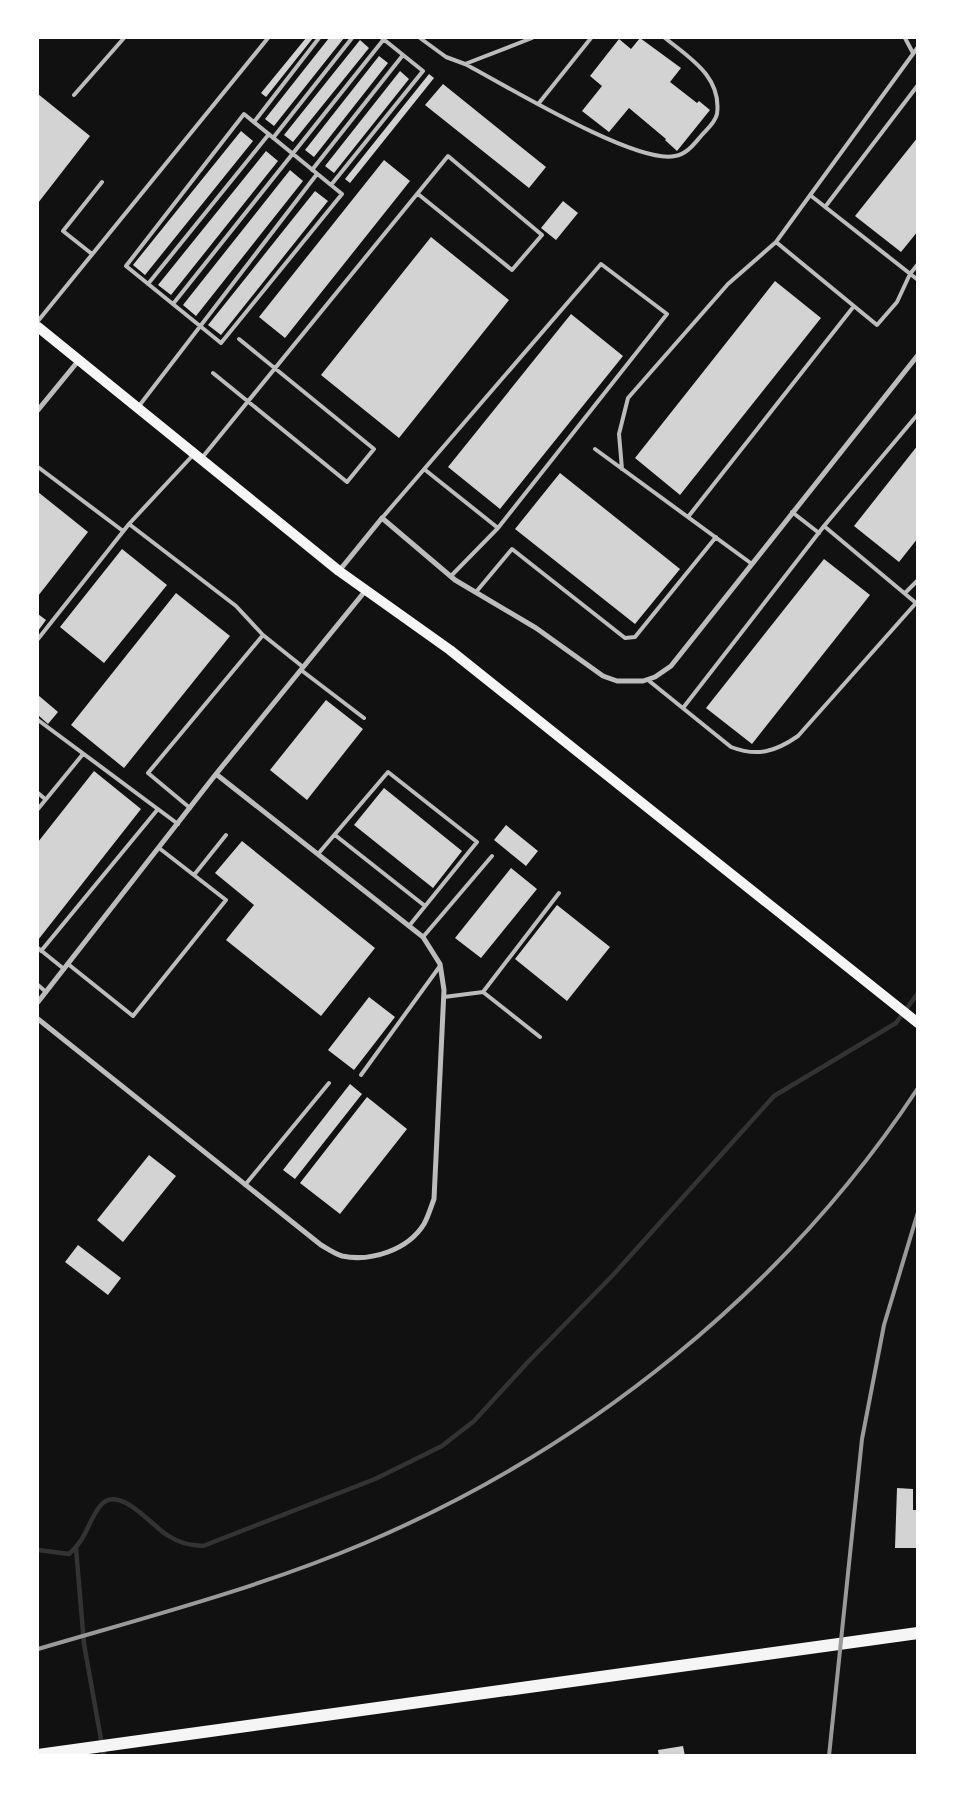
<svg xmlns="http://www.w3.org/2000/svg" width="955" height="1793" font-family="'Golos Text',sans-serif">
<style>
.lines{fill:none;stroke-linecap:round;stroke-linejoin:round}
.stream{stroke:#333;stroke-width:4.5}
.building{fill:#d3d3d3}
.service{stroke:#bcbcbc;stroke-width:4}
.minor{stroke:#bcbcbc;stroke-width:5}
.secondary{stroke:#f5f5f5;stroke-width:10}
.primary{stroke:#f5f5f5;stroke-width:12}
.rail{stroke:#9a9a9a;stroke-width:4}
</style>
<rect width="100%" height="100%" fill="#111"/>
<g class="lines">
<!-- stream -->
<path class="stream" d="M 76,1548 L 84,1644 L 104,1756
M 38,1550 L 69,1554 C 88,1537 87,1523 100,1506 C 118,1483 151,1525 167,1535 C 179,1543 189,1545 203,1546 L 375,1479 L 442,1446 L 474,1421 L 528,1362 L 613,1275 L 774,1096 L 896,1023 L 918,993"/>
</g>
<!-- building -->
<path class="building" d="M 306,38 L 313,38 L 266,97 L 261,93 Z
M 329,38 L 344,38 L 274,126 L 265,119 Z
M 640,38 L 681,68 L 670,82 L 697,103 L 699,101 L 710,110 L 677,151 L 665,140 L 666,139 L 629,108 L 609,132 L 582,111 L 602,86 L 590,76 L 619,39 L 631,49 Z
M 360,40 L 369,48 L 293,142 L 284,135 Z
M 379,56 L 388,63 L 314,157 L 305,150 Z
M 400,71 L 409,79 L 334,173 L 325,166 Z
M 429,74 L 434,78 L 350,183 L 345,179 Z
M 443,84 L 546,167 L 529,188 L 425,105 Z
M 38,94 L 90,136 L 38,203 Z
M 241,131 L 253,141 L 145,275 L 133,265 Z
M 918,137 L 918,231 L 901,252 L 855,216 Z
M 266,151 L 278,161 L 171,295 L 158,285 Z
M 384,160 L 410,181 L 285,338 L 259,317 Z
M 290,170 L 303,181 L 196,316 L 183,305 Z
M 315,191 L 328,201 L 221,335 L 208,325 Z
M 563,201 L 578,213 L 556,240 L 541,228 Z
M 431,237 L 509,300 L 399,438 L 321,375 Z
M 775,281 L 821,318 L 680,495 L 635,458 Z
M 571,314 L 623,356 L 500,509 L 448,467 Z
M 918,445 L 918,538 L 899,562 L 854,526 Z
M 560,473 L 680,569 L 635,624 L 515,529 Z
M 38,492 L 88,532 L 38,596 Z
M 122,549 L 167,585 L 104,663 L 60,627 Z
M 824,559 L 870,595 L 752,744 L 706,708 Z
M 176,593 L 230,636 L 124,768 L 71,725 Z
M 38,614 L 46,620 L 38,631 Z
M 38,695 L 58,712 L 48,724 L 38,715 Z
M 326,700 L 363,729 L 307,800 L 270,770 Z
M 94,771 L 141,809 L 38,940 L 38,842 Z
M 384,788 L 462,851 L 433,888 L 354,825 Z
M 506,825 L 538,851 L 526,866 L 494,840 Z
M 242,841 L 375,948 L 321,1016 L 226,940 L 254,905 L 215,873 Z
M 511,868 L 537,889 L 481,958 L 455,938 Z
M 557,905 L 610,947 L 567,1001 L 515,959 Z
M 369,997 L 395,1017 L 354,1070 L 328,1050 Z
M 350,1084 L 362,1094 L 295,1179 L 283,1170 Z
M 367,1097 L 407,1129 L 340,1214 L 300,1183 Z
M 149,1155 L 176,1176 L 123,1242 L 97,1220 Z
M 78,1245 L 121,1278 L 108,1295 L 65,1262 Z
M 897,1488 L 913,1489 L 913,1510 L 918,1510 L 918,1548 L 895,1548 Z
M 683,1746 L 685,1756 L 659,1756 L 658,1750 Z"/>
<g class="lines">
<!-- service -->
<path class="service" d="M 420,38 L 446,57 L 465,64 C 505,85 636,165 675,156 C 687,154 694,144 701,136 C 707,129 715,123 717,114 C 722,77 690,58 665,38
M 905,38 L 913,53
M 465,64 L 532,38
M 74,95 L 124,38
M 539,103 L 591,38
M 244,114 L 342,194 L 221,343 L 126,266 Z
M 254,122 L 319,38
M 273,138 L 352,38
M 312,170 L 403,55
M 331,185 L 423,71 L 382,38
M 810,195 L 918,280
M 825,207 L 918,85
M 776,242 L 877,325 L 897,302 L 910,274 L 918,264
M 92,254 L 63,231 L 102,182
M 148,284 L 269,134
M 173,304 L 384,39
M 38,321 L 268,38
M 213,373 L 347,482 L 374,449 L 239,339
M 139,406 L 317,174
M 595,449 L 752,564
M 201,459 L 448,156 L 542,235 L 512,270 L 418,194
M 38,467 L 123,531
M 424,469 L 498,528
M 622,469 L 619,434 L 628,398 L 728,284 L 776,242 L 918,47
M 792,512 L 819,533
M 688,517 L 854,306
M 382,518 L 601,264 L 667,314 L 498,528 L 451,576
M 129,524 L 236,606 L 263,635 L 303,667
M 476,592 L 512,549 L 625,638 L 635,637 L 716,537
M 905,593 L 918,580
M 38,639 L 129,524 L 194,454
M 301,670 L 364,718
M 648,680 L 731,747 C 757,757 775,752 798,736 L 916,603 L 824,526
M 683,708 L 824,526 L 918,414
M 38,720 L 178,824
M 38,793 L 45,799
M 190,808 L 148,773 L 263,635
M 38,809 L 83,754
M 335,835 L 425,906
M 318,854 L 388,772 L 477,842 L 409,926
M 194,875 L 226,835
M 423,937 L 492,856
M 38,948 L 64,969
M 41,951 L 158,809
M 68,964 L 133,1016 L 226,900 L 159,848
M 38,985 L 46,992
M 483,992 L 540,1037
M 444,997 L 483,992 L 559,893
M 361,1075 L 440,966
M 245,1185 L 329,1083"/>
<!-- minor -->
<path class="minor" d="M 38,410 L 79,360
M 339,571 L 382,518 L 455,580 L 536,628 L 603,676 L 617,681 L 643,681 L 655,677 L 671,666 L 918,355
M 38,1002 L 216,774 L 366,590
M 38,1019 L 321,1245 C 328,1249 335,1254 342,1256 C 371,1262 408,1250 424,1224 C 428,1217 431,1207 434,1199 L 444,990 L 440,964 L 423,937 L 216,774"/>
<!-- secondary -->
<path class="secondary" d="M 38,327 L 339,571 L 450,650 L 918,1023"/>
<!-- primary -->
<path class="primary" d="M 38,1755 L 918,1633"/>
<!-- rail -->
<path class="rail" d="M 38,1649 C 147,1617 259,1588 365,1543 C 586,1449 785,1290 918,1088
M 829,1756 L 862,1439 L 884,1325 L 918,1212"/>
</g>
<!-- border -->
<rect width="955" height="1793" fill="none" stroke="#ffffff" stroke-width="78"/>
</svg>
